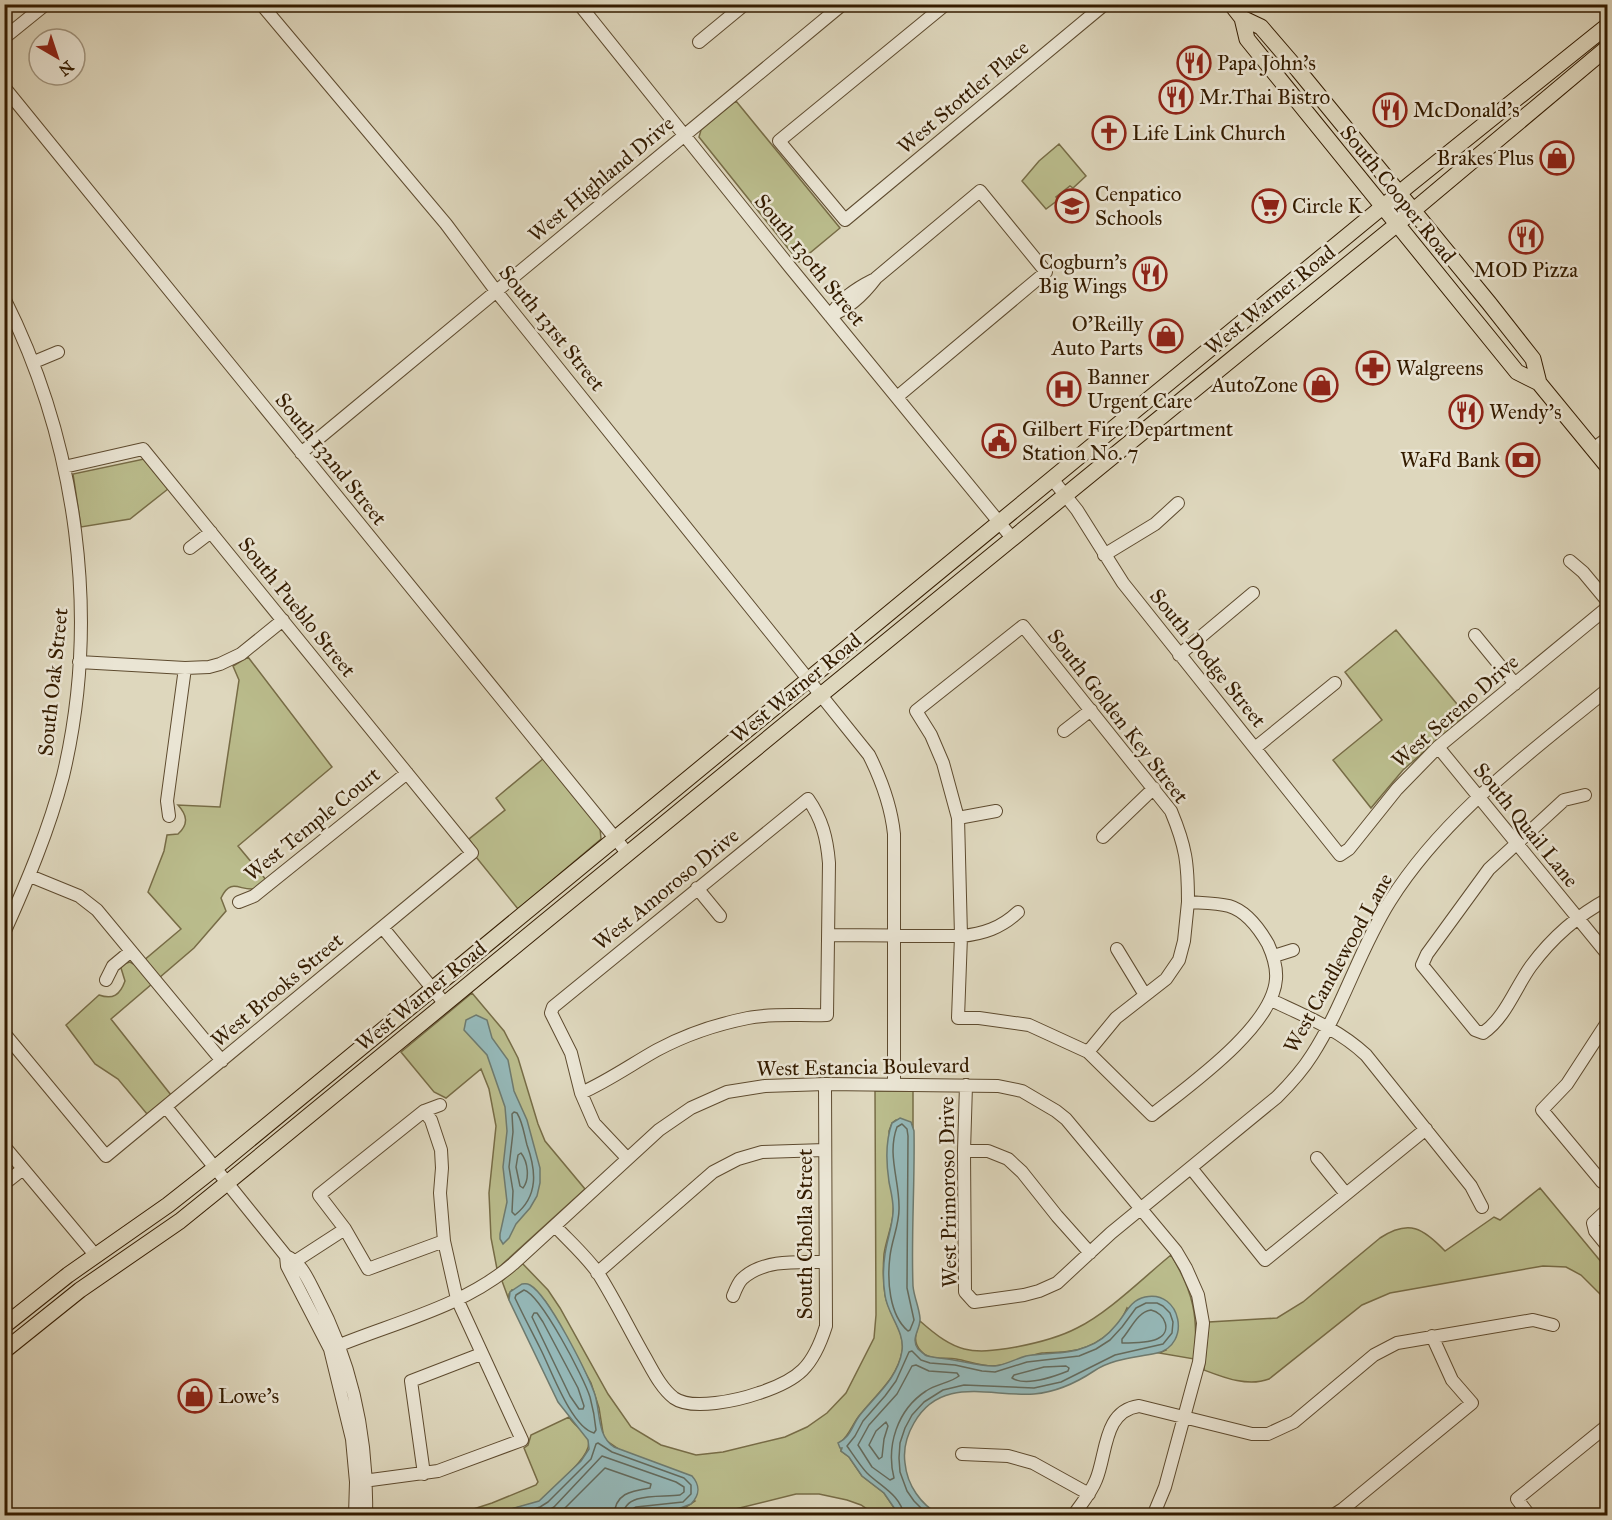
<svg xmlns="http://www.w3.org/2000/svg" width="1612" height="1520" font-family="'IM FELL Great Primer',serif">
<style>
.green{fill:#babc8c;stroke:#776c46;stroke-width:1.5}
.water{fill:#95b8b8;stroke:#6e7a6e;stroke-width:1.5}
.lines{fill:none;stroke-linecap:round;stroke-linejoin:round}
.shore{stroke:#646a5c;stroke-width:1.5}
.canal{stroke:#95b8b8;stroke-width:9}
.minor-casing{stroke:#5e4b2f;stroke-width:14}
.major-casing{stroke:#341c00;stroke-width:17}
.minor{stroke:#eae5d4;stroke-width:12}
.major{stroke:#ded7bd;stroke-width:15}
.labels{text-anchor:middle;stroke-width:5;stroke-linejoin:round;paint-order:stroke}
.poi-label{font-size:21px;fill:#341c00;stroke:#eae5d4;text-anchor:start}
.street-label{font-size:21px;fill:#341c00;stroke:#eae5d4}
</style>
<rect width="100%" height="100%" fill="#ded7bd"/>
<filter id="stains"><feTurbulence type="fractalNoise" baseFrequency=".00333" numOctaves="4"/><feColorMatrix values="0 0 0 0 .2 0 0 0 0 .09 0 0 0 0 .02 0 0 0 .5 -.17"/></filter>
<radialGradient id="worn" r=".72"><stop offset=".6" stop-color="#630" stop-opacity="0"/><stop offset="1" stop-color="#630" stop-opacity=".3"/></radialGradient>
<!-- green -->
<path class="green" d="M 736,101 L 840,228 L 799,262 L 699,137 L 701,130 Z
M 1059,144 L 1086,176 L 1073,188 L 1070,186 L 1056,197 L 1058,200 L 1046,209 L 1022,181 L 1039,161 Z
M 144,459 L 168,489 L 130,519 L 81,527 L 73,474 Z
M 1396,630 L 1466,715 L 1403,770 L 1371,808 L 1333,760 L 1382,720 L 1345,672 Z
M 248,657 L 332,767 L 238,846 L 267,881 C 266,882 258,887 258,888 C 242,894 232,875 221,898 L 226,911 L 194,948 L 111,1019 L 171,1095 L 147,1114 L 118,1079 L 95,1064 L 66,1025 L 99,995 C 113,1000 120,995 125,981 L 121,968 L 123,964 L 130,962 L 137,966 L 181,929 L 148,892 L 164,851 L 167,835 L 178,834 C 189,824 187,815 178,805 L 220,807 L 239,680 L 233,666 Z
M 544,758 L 600,828 L 601,839 L 518,909 L 476,857 L 474,847 L 469,839 L 505,810 L 496,798 Z
M 472,993 L 504,1031 L 518,1058 L 538,1124 L 545,1141 L 585,1189 L 497,1269 L 491,1238 L 489,1193 L 496,1126 L 489,1089 L 481,1069 L 446,1098 L 434,1092 L 401,1052 Z
M 875,1091 L 913,1091 L 913,1127 L 910,1122 L 896,1120 L 892,1123 L 889,1131 C 891,1158 896,1187 893,1214 C 892,1227 886,1240 884,1254 C 883,1267 883,1282 885,1295 C 888,1314 906,1332 902,1352 C 897,1379 875,1395 859,1416 C 852,1425 850,1434 841,1442 L 841,1451 L 849,1457 L 862,1476 L 884,1493 L 899,1515 L 876,1515 L 861,1505 L 847,1500 L 819,1494 L 796,1494 L 711,1515 L 623,1515 L 686,1507 L 695,1501 L 604,1439 L 599,1408 L 591,1383 L 549,1307 L 545,1301 L 512,1290 L 509,1294 L 509,1300 L 502,1281 L 522,1263 L 548,1290 L 560,1308 L 608,1394 L 631,1427 L 661,1445 L 696,1455 L 723,1452 L 785,1437 L 807,1427 L 827,1413 L 846,1393 L 874,1338 L 876,1315 Z
M 1540,1188 L 1607,1269 L 1607,1301 L 1581,1275 L 1566,1267 L 1543,1266 L 1390,1293 L 1362,1305 L 1269,1379 C 1248,1387 1225,1378 1204,1370 L 1209,1322 L 1277,1318 L 1303,1302 L 1380,1238 C 1409,1219 1423,1228 1445,1251 L 1494,1217 L 1500,1220 Z
M 1171,1255 C 1193,1291 1199,1317 1194,1359 L 1159,1353 L 1166,1350 L 1127,1308 C 1118,1331 1094,1348 1070,1351 C 1061,1353 1051,1352 1042,1353 C 1026,1356 1010,1365 993,1366 C 980,1366 968,1361 956,1359 C 945,1357 929,1361 921,1351 C 912,1342 916,1332 920,1321 C 956,1353 970,1355 1016,1347 C 1037,1343 1058,1338 1077,1328 C 1108,1313 1144,1277 1171,1255 Z
M 569,1417 C 574,1425 584,1431 588,1439 C 595,1454 555,1486 544,1497 L 539,1502 L 489,1515 L 452,1516 L 492,1503 L 536,1485 L 538,1482 L 524,1448 L 528,1445 L 531,1435 Z"/>
<!-- water -->
<path class="water" d="M 476,1015 L 487,1020 L 492,1038 L 508,1060 L 514,1091 L 527,1120 L 540,1168 L 540,1183 L 537,1196 L 530,1208 L 516,1224 L 509,1238 L 503,1244 L 500,1239 L 500,1234 L 507,1202 L 503,1167 L 507,1131 L 505,1107 L 487,1055 L 464,1030 L 466,1020 Z
M 900,1118 L 911,1122 L 914,1131 C 915,1183 911,1235 913,1286 C 914,1297 919,1307 920,1318 C 921,1329 910,1338 918,1349 C 920,1351 924,1354 925,1355 C 929,1357 935,1357 939,1358 C 957,1359 979,1367 995,1366 C 1005,1365 1015,1359 1026,1356 C 1046,1352 1067,1355 1086,1347 C 1098,1343 1108,1335 1116,1325 C 1125,1315 1130,1300 1145,1297 C 1181,1289 1192,1345 1157,1353 C 1135,1358 1114,1358 1094,1371 C 1076,1383 1057,1392 1034,1394 C 991,1397 941,1375 914,1423 C 907,1435 903,1449 905,1463 C 907,1485 921,1505 940,1515 L 899,1515 L 884,1493 L 862,1476 L 849,1457 L 841,1451 L 842,1448 L 840,1448 L 838,1443 C 851,1437 852,1425 860,1415 C 876,1395 898,1378 902,1351 C 905,1331 887,1314 885,1295 C 883,1282 883,1267 885,1254 C 887,1240 892,1227 893,1213 C 894,1203 891,1192 889,1182 C 886,1162 885,1142 892,1123 Z
M 522,1284 C 526,1284 526,1283 530,1285 C 549,1296 586,1371 594,1392 C 601,1410 596,1435 614,1447 L 692,1476 C 700,1485 700,1495 691,1504 L 678,1509 L 623,1515 L 489,1515 L 539,1501 L 581,1461 L 589,1449 L 588,1440 L 558,1402 L 509,1300 L 510,1292 Z"/>
<g class="lines">
<!-- shore -->
<path class="shore" d="M 514,1112 L 517,1113 C 523,1123 524,1134 527,1145 C 536,1170 539,1196 515,1215 L 512,1212 L 513,1191 L 509,1167 L 513,1132 L 512,1114 Z
M 902,1124 L 907,1129 L 908,1136 L 907,1288 L 914,1320 L 910,1330 L 908,1331 C 889,1315 887,1280 890,1256 C 892,1239 900,1223 899,1206 C 899,1179 887,1154 897,1127 Z
M 521,1153 C 528,1162 530,1179 523,1188 L 520,1186 L 516,1167 L 518,1155 Z
M 524,1290 C 541,1295 584,1378 590,1397 C 593,1408 595,1419 596,1430 L 594,1433 C 571,1427 551,1369 540,1348 C 532,1332 523,1315 515,1298 L 516,1295 Z
M 1151,1310 C 1165,1313 1173,1332 1157,1339 C 1148,1343 1132,1343 1122,1343 L 1122,1339 C 1131,1329 1137,1312 1151,1310 Z
M 534,1313 L 537,1313 L 543,1322 L 578,1388 L 584,1406 L 583,1409 L 579,1409 L 570,1396 L 532,1317 Z
M 916,1365 L 929,1371 L 957,1373 L 959,1376 C 950,1383 936,1384 926,1391 C 897,1410 886,1446 894,1478 L 890,1480 L 872,1467 L 858,1445 L 869,1425 L 897,1394 L 912,1366 Z
M 1066,1366 L 1069,1368 L 1068,1371 C 1053,1377 1026,1387 1012,1378 L 1014,1375 L 1044,1367 Z
M 886,1422 L 888,1426 L 884,1439 L 882,1457 L 879,1459 L 869,1445 L 876,1431 Z
M 512,1516 L 540,1507 L 548,1502 L 591,1459 L 596,1444 L 598,1443 L 612,1452 L 684,1478 L 691,1485 L 691,1494 L 683,1502 L 636,1507 L 631,1510 L 630,1516
M 539,1516 L 554,1507 L 602,1456 L 676,1482 L 684,1487 L 684,1492 L 680,1495 C 663,1498 624,1491 623,1516
M 557,1516 L 605,1468 L 651,1484 L 650,1488 C 631,1491 615,1493 614,1516
M 904,1516 C 901,1495 880,1486 867,1473 C 861,1467 852,1453 847,1446 L 855,1436 L 863,1421 L 885,1396 L 896,1381 L 909,1352 L 912,1351 L 921,1360 L 930,1363 L 955,1365 L 982,1371 L 995,1372 L 1027,1362 L 1079,1356 L 1096,1349 L 1110,1340 L 1122,1327 L 1136,1308 L 1146,1303 L 1157,1303 L 1163,1306 L 1170,1313 L 1173,1322 L 1172,1333 L 1163,1344 L 1115,1355 L 1061,1382 L 1034,1388 L 964,1385 L 943,1390 L 924,1402 L 912,1415 L 905,1428 L 900,1443 L 899,1458 L 900,1472 L 907,1491 L 914,1501 L 929,1516"/>
<!-- canal -->
<path class="canal" d="M 4,566 L 4,652"/>
<!-- minor casing -->
<g class="minor-casing">
<path id="minor" d="M 261,4 L 446,224 L 496,291 L 869,755 C 882,781 891,805 894,834 L 894,1084
M 579,4 L 790,267 L 1012,538
M 946,4 L 779,141 L 845,220 L 1105,4
M 4,38 L 46,4
M 699,42 L 745,4
M 4,87 L 628,854
M 4,298 C 77,443 101,617 63,776 C 49,830 27,882 4,933
M 830,316 C 850,308 864,294 876,278 L 980,191 L 1046,272 L 897,397
M 830,316 C 841,299 855,289 873,280
M 34,362 L 58,352
M 1593,449 L 1608,438
M 301,453 L 843,4
M 1053,480 L 1077,510 L 1123,583 L 1340,855 L 1349,849 L 1397,789 L 1438,747 L 1608,607
M 190,548 L 211,532
M 1104,555 L 1155,524 L 1178,503
M 1570,561 L 1583,572 L 1608,602
M 1023,626 L 1171,811 C 1186,847 1188,863 1188,902 C 1202,903 1217,903 1229,906 C 1246,911 1260,930 1268,944 C 1273,955 1277,967 1276,979 C 1273,1027 1187,1087 1152,1115 L 1088,1052 L 1029,1025 L 979,1018 L 958,1018 L 961,936 L 958,818 L 943,763 L 931,735 L 916,711 Z
M 1475,635 L 1515,684
M 1179,655 L 1253,593
M 79,662 L 185,668 L 209,667 L 220,664 L 241,654 L 283,620
M 1064,731 L 1091,710
M 1438,747 L 1608,955
M 1255,748 L 1335,683
M 1585,795 L 1564,800 L 1489,869 L 1427,954 L 1422,965 L 1475,1030 L 1483,1033 C 1506,1017 1515,988 1531,966 C 1551,939 1578,915 1608,899
M 169,816 L 167,801 L 185,668
M 958,818 L 996,811
M 1103,837 L 1154,788
M 30,876 L 79,896 L 97,910 L 222,1061
M 697,888 L 720,916
M 239,902 L 254,896 L 407,773
M 383,928 L 445,1004
M 829,935 L 961,936 C 983,934 1001,928 1018,912
M 1117,949 L 1145,995
M 1274,956 L 1293,950
M 106,980 L 113,966 L 131,951
M 1271,1000 C 1305,1016 1338,1029 1366,1055 L 1471,1186 L 1482,1207
M 1608,1021 L 1567,1084 L 1542,1110 L 1602,1182 L 1608,1177
M 4,1033 L 106,1156 L 472,853 L 143,449 L 64,467
M 1088,1052 L 1116,1018 L 1166,979 L 1179,960 L 1184,941 L 1188,902
M 966,1085 L 964,1151 L 965,1292 L 974,1302 L 1024,1295 L 1039,1291 L 1057,1283 L 1111,1233 L 1277,1097 C 1290,1084 1302,1071 1312,1055 C 1343,1007 1359,950 1390,901 C 1445,814 1529,754 1608,689
M 581,1093 C 608,1081 632,1064 657,1050 C 685,1035 718,1024 748,1018 C 772,1013 802,1016 827,1015 L 829,863 C 827,838 822,819 808,799 L 553,1007 L 551,1013 L 571,1053 L 581,1093 L 594,1123 L 627,1158
M 440,1105 L 424,1111 L 319,1195 L 345,1229 L 368,1269 L 444,1241
M 166,1107 L 286,1256 C 302,1263 308,1280 316,1295 C 352,1363 368,1438 366,1516
M 4,1146 L 96,1256
M 964,1151 L 988,1151 L 1008,1159 L 1022,1172 L 1057,1216 L 1090,1253
M 1317,1158 L 1346,1194
M 1191,1168 L 1265,1260 L 1426,1129
M 4,1184 L 23,1169
M 1608,1209 L 1593,1223 L 1595,1231 L 1608,1247
M 555,1226 C 569,1241 586,1256 598,1273 C 615,1300 629,1329 645,1357 C 653,1371 661,1388 674,1398 C 692,1411 739,1400 759,1393 C 799,1380 813,1367 826,1326 L 825,1084
M 286,1256 L 287,1266 L 330,1349 L 352,1439 L 356,1482 L 355,1516
M 291,1264 L 345,1229
M 597,1273 L 713,1172 L 738,1159 L 762,1152 L 825,1150
M 733,1296 C 735,1291 738,1283 742,1279 C 763,1259 799,1262 825,1262
M 330,1349 C 391,1323 462,1308 513,1264 L 659,1130 L 691,1108 L 727,1092 L 765,1086 L 825,1084 L 998,1086 L 1022,1091 L 1056,1111 L 1066,1119 L 1176,1251 L 1186,1268 L 1198,1295 L 1203,1323 L 1199,1362 L 1165,1487 L 1153,1516
M 962,1454 L 1008,1456 L 1033,1463 L 1089,1494
M 424,1474 L 411,1381 L 481,1354
M 356,1482 L 438,1471 L 522,1440 L 457,1299 L 444,1241 L 440,1193 L 442,1168 L 441,1150 L 431,1120 L 424,1111
M 1073,1516 C 1081,1504 1091,1493 1096,1480 C 1107,1454 1103,1411 1139,1406 L 1252,1434 L 1268,1434 L 1294,1422 L 1374,1355 L 1397,1343 L 1533,1320 L 1553,1325
M 1332,1516 L 1343,1509 L 1472,1403 L 1452,1380 L 1432,1336
M 1530,1516 L 1517,1499 L 1608,1425"/>
</g>
<!-- major casing -->
<g class="major-casing">
<path id="major" d="M 1231,4 L 1242,18 L 1261,27 L 1298,70 L 1489,303 L 1533,359 L 1539,383
M 1242,18 L 1247,39 L 1517,372 L 1539,383 L 1608,467
M 4,1326 L 68,1275 L 168,1205 L 215,1168 L 1409,185 L 1608,25
M 4,1351 L 80,1290 L 180,1221 L 227,1183 L 822,694 L 1396,225 L 1608,47"/>
</g>
<!-- minor -->
<use href="#minor" class="minor"/>
<!-- major -->
<use href="#major" class="major"/>
</g>
<!-- icons -->
<defs>
<g id="restaurant-ring" transform="scale(1.725)"><circle r="9.5" fill="#eae5d4" stroke="#8f2418" stroke-width="1.5"/><path d="M-5-6h1v4h1v-4h1v4h1v-4h1v5L-1.5 .5V6h-2V.5L-5-1ZM5-6V6H3V1.5H1.5Q1.5-4 5-6Z" fill="#8f2418"/></g>
<g id="church-ring" transform="scale(1.725)"><circle r="9.5" fill="#eae5d4" stroke="#8f2418" stroke-width="1.5"/><path d="M-1.2-6h2.4v3.5h3.3v2.4h-3.3V6h-2.4V-.1h-3.3v-2.4h3.3Z" fill="#8f2418"/></g>
<g id="shop-ring" transform="scale(1.725)"><circle r="9.5" fill="#eae5d4" stroke="#8f2418" stroke-width="1.5"/><path d="M-5-2.5h2.3a2.7 3.5 0 0 1 5.4 0H5L5.5 6h-11ZM-1.5-2.5h3a1.5 2.3 0 0 0-3 0Z" fill="#8f2418"/></g>
<g id="school-ring" transform="scale(1.725)"><circle r="9.5" fill="#eae5d4" stroke="#8f2418" stroke-width="1.5"/><path d="M0-5L7-2L0 1L-7-2ZM-4 1L0 2.5L4 1V4Q0 6-4 4Z" fill="#8f2418"/></g>
<g id="supermarket-ring" transform="scale(1.725)"><circle r="9.5" fill="#eae5d4" stroke="#8f2418" stroke-width="1.5"/><path d="M-6-5.5h2.5l.6 2H6L4.5 2H-2.5L-4.4-4H-6ZM-1.5 3.2a1.3 1.3 0 1 0 .1 0ZM3 3.2a1.3 1.3 0 1 0 .1 0Z" fill="#8f2418"/></g>
<g id="pharmacy-ring" transform="scale(1.725)"><circle r="9.5" fill="#eae5d4" stroke="#8f2418" stroke-width="1.5"/><path d="M-2-6h4v4h4v4h-4v4h-4v-4h-4v-4h4Z" fill="#8f2418"/></g>
<g id="hospital-ring" transform="scale(1.725)"><circle r="9.5" fill="#eae5d4" stroke="#8f2418" stroke-width="1.5"/><path d="M-5-5h3v3.5h4V-5h3V5h-3V1.5h-4V5h-3Z" fill="#8f2418"/></g>
<g id="civic-ring" transform="scale(1.725)"><circle r="9.5" fill="#eae5d4" stroke="#8f2418" stroke-width="1.5"/><path d="M-.6-6.5H3V-4.5H.6V-3L4-1V1h2V6H-6V1h2V-1L-.6-3ZM-1.2 2.5V6h2.4V2.5Z" fill="#8f2418"/></g>
<g id="bank-ring" transform="scale(1.725)"><circle r="9.5" fill="#eae5d4" stroke="#8f2418" stroke-width="1.5"/><path d="M-6-4H6V4H-6ZM0-2.3a2.3 2.3 0 1 0 0 4.6a2.3 2.3 0 1 0 0-4.6Z" fill="#8f2418"/></g>
</defs>
<g fill-rule="evenodd">
<use href="#restaurant-ring" x="1194" y="63"/>
<use href="#restaurant-ring" x="1176" y="97"/>
<use href="#restaurant-ring" x="1390" y="110"/>
<use href="#church-ring" x="1109" y="133"/>
<use href="#shop-ring" x="1557" y="158"/>
<use href="#school-ring" x="1072" y="206"/>
<use href="#supermarket-ring" x="1269" y="206"/>
<use href="#restaurant-ring" x="1526" y="237"/>
<use href="#restaurant-ring" x="1150" y="274"/>
<use href="#shop-ring" x="1166" y="336"/>
<use href="#pharmacy-ring" x="1373" y="368"/>
<use href="#shop-ring" x="1321" y="385"/>
<use href="#hospital-ring" x="1064" y="389"/>
<use href="#restaurant-ring" x="1466" y="412"/>
<use href="#civic-ring" x="999" y="441"/>
<use href="#bank-ring" x="1523" y="460"/>
<use href="#shop-ring" x="195" y="1396"/>
</g>
<g class="labels">
<!-- poi labels -->
<g class="poi-label">
<text x="1217" y="70">Papa John's</text>
<text x="1199" y="104">Mr.Thai Bistro</text>
<text x="1413" y="117">McDonald's</text>
<text x="1132" y="140">Life Link Church</text>
<text x="1534" y="165" text-anchor="end">Brakes Plus</text>
<text x="1095" y="201">Cenpatico<tspan x="1095" dy="24">Schools</tspan></text>
<text x="1292" y="213">Circle K</text>
<text x="1127" y="269" text-anchor="end">Cogburn's<tspan x="1127" dy="24">Big Wings</tspan></text>
<text x="1526" y="277" text-anchor="middle">MOD Pizza</text>
<text x="1143" y="331" text-anchor="end">O'Reilly<tspan x="1143" dy="24">Auto Parts</tspan></text>
<text x="1396" y="375">Walgreens</text>
<text x="1087" y="384">Banner<tspan x="1087" dy="24">Urgent Care</tspan></text>
<text x="1298" y="392" text-anchor="end">AutoZone</text>
<text x="1489" y="419">Wendy's</text>
<text x="1022" y="436">Gilbert Fire Department<tspan x="1022" dy="24">Station No. 7</tspan></text>
<text x="1500" y="467" text-anchor="end">WaFd Bank</text>
<text x="218" y="1403">Lowe's</text>
</g>
<!-- street labels -->
<g class="street-label">
<text transform="translate(963 97) rotate(-40)" y="7">West Stottler Place</text>
<text transform="translate(601 179) rotate(-40)" y="7">West Highland Drive</text>
<text transform="translate(1398 194) rotate(51)" y="7">South Cooper Road</text>
<text transform="translate(810 260) rotate(51)" y="7">South 130th Street</text>
<text transform="translate(1270 300) rotate(-39)" y="7">West Warner Road</text>
<text transform="translate(552 328) rotate(51)" y="7">South 131st Street</text>
<text transform="translate(331 459) rotate(51)" y="7">South 132nd Street</text>
<text transform="translate(297 607) rotate(51)" y="7">South Pueblo Street</text>
<text transform="translate(1208 658) rotate(51)" y="7">South Dodge Street</text>
<text transform="translate(53 682) rotate(-84)" y="7">South Oak Street</text>
<text transform="translate(796 688) rotate(-39)" y="7">West Warner Road</text>
<text transform="translate(1455 711) rotate(-41)" y="7">West Sereno Drive</text>
<text transform="translate(1118 716) rotate(52)" y="7">South Golden Key Street</text>
<text transform="translate(312 824) rotate(-39)" y="7">West Temple Court</text>
<text transform="translate(1526 825) rotate(51)" y="7">South Quail Lane</text>
<text transform="translate(666 889) rotate(-39)" y="7">West Amoroso Drive</text>
<text transform="translate(1338 963) rotate(-61)" y="7">West Candlewood Lane</text>
<text transform="translate(277 990) rotate(-40)" y="7">West Brooks Street</text>
<text transform="translate(421 996) rotate(-39)" y="7">West Warner Road</text>
<text transform="translate(863 1067) rotate(-1)" y="7">West Estancia Boulevard</text>
<text transform="translate(948 1192) rotate(-91)" y="7">West Primoroso Drive</text>
<text transform="translate(805 1234) rotate(-90)" y="7">South Cholla Street</text>
</g>
</g>
<!-- margin -->
<rect width="1612" height="1520" fill="none" stroke="#ded7bd" stroke-width="24"/>
<rect x="6" y="6" width="1600" height="1508" fill="none" stroke="#341c00" stroke-width="3"/>
<rect x="12" y="12" width="1588" height="1496" fill="none" stroke="#341c00" stroke-width="1.5"/>
<!-- north arrow -->
<g transform="translate(57 57) rotate(141)"><circle r="28" fill="#eae5d4" stroke="#a1957f" stroke-width="1.5"/>
<path d="M0-4.5L10 22L0 15L-10 22Z" fill="#8f2418"/>
<text y="-9" font-size="16" font-weight="bold" text-anchor="middle" fill="#341c00">N</text>
</g>
<rect width="100%" height="100%" filter="url(#stains)"/>
<rect width="100%" height="100%" fill="url(#worn)"/>
</svg>
